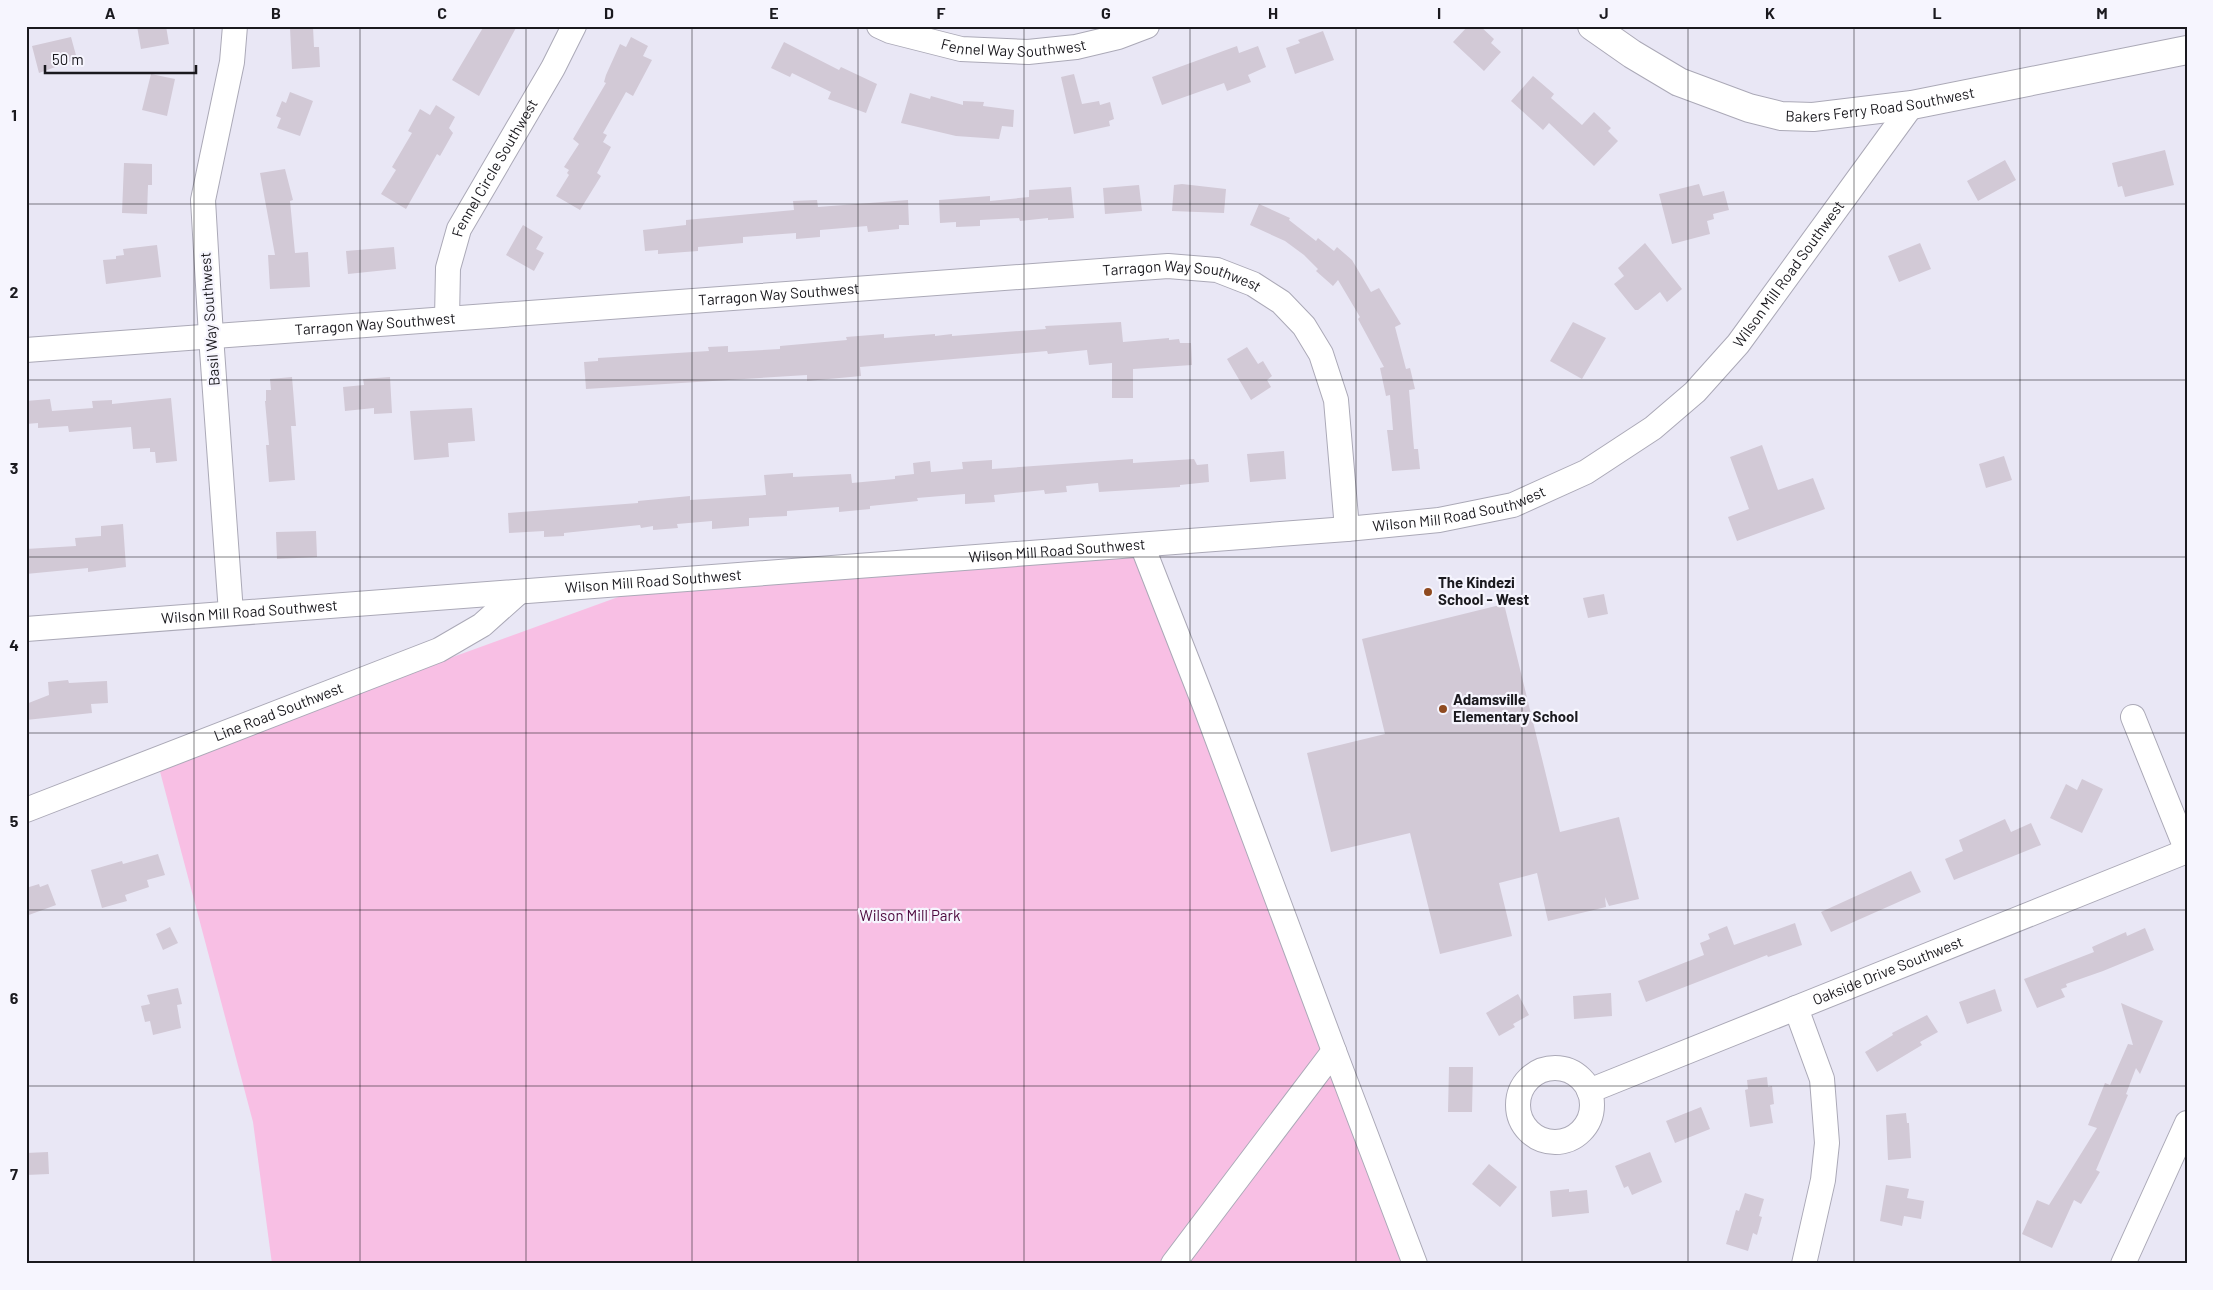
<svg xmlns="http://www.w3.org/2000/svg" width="2213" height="1290" font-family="Barlow,sans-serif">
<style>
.green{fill:#f8bfe4}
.building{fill:#d2c9d6}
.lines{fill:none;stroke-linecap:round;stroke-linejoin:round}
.street-casing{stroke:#aba9b7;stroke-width:26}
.secondary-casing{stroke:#aba9b7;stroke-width:30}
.street{stroke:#fff;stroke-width:24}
.secondary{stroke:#fff;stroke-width:28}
.grid{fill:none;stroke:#1a191e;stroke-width:1;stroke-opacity:0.55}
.poi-dot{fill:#8f4a20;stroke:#f6f5fe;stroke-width:2}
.labels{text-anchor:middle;stroke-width:4.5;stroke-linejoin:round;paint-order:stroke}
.street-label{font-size:15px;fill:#1a191e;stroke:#f6f5fe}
.poi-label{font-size:15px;font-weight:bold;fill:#1a191e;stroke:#f6f5fe;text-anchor:start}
.park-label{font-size:15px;fill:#4c073c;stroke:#f6f5fe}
.neatline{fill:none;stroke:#1a191e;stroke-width:2}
.grid-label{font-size:16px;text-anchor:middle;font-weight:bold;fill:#1a191e}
</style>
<rect width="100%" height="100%" fill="#e9e7f5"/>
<!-- green -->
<path class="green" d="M 1151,542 L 1421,1264 L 272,1264 L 253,1122 L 158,764 L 654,584 Z"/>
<!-- building -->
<path class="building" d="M 137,26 L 166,26 L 169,44 L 141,49 Z
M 484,26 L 517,26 L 479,96 L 452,80 Z
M 1468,26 L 1480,26 L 1494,39 L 1491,43 L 1501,52 L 1484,71 L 1453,42 Z
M 313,27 L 314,47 L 319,47 L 320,67 L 292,69 L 290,28 Z
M 1323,31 L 1334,60 L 1295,74 L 1286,48 L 1300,43 L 1298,40 Z
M 71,37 L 77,59 L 39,73 L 32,46 Z
M 631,37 L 648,46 L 643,56 L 652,60 L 633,96 L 626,92 L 603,133 L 607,135 L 603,142 L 611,147 L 597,173 L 601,176 L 580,210 L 556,196 L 569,175 L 567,173 L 569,170 L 564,167 L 579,144 L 573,139 L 606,83 L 604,82 L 606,75 L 620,44 L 626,47 Z
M 784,42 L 839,70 L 841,67 L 877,84 L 866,113 L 828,99 L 831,92 L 792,73 L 790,77 L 771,68 Z
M 1237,46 L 1239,53 L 1258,46 L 1266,67 L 1248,75 L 1251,82 L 1227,91 L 1224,83 L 1162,105 L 1152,77 Z
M 151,74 L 175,79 L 167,116 L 142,110 Z
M 1074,74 L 1082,104 L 1099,101 L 1100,105 L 1110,102 L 1114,119 L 1109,121 L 1110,126 L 1074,134 L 1061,77 Z
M 1533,76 L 1554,94 L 1551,98 L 1582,125 L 1594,112 L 1611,128 L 1608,131 L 1618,141 L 1594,166 L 1549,123 L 1543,130 L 1511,101 Z
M 290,92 L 313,101 L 300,136 L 277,128 L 281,118 L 276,116 L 282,101 L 286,103 Z
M 910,93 L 930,99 L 931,96 L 963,105 L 963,101 L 984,102 L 983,106 L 1014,110 L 1013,127 L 1002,126 L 999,139 L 956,136 L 901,123 Z
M 436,105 L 455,117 L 449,128 L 453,133 L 440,156 L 437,154 L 406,209 L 381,194 L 396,170 L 392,167 L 412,133 L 408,131 L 420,109 L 430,115 Z
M 2165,150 L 2174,185 L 2125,197 L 2122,186 L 2118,187 L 2112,163 Z
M 2005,160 L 2016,180 L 1978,201 L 1967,181 Z
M 124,163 L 152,164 L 152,185 L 148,185 L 147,214 L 122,213 Z
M 285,169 L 293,200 L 290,201 L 295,253 L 308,252 L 310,287 L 270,289 L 268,255 L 275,255 L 260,173 Z
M 1182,184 L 1226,189 L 1224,213 L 1172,211 L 1174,185 Z
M 1699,184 L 1703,196 L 1724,191 L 1729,210 L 1713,214 L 1714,219 L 1707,221 L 1710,234 L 1672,244 L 1659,194 Z
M 1139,185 L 1142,211 L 1105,214 L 1103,188 Z
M 1071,187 L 1074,218 L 1048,220 L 1048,218 L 1020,221 L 1019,218 L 980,220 L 980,226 L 956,227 L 956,222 L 940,223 L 939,200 L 990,196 L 990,201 L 1029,197 L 1029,190 Z
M 817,200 L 818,207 L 908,200 L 909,225 L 899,225 L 899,229 L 868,232 L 867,226 L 820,230 L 820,237 L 796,239 L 796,233 L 743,237 L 743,243 L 698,247 L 698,251 L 658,254 L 658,250 L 645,251 L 643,230 L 686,225 L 686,220 L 794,210 L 793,201 Z
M 1259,204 L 1290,218 L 1289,220 L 1316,241 L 1318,238 L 1334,251 L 1337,247 L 1352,260 L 1371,292 L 1379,288 L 1401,324 L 1395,327 L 1406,369 L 1410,368 L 1415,389 L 1409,390 L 1414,449 L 1418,449 L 1420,469 L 1392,471 L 1387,430 L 1393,430 L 1390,395 L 1386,396 L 1380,368 L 1384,367 L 1358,319 L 1360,317 L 1338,280 L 1333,286 L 1316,271 L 1318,269 L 1304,255 L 1285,241 L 1250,225 Z
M 523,225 L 543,237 L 536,249 L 544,253 L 534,271 L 506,255 Z
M 1645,243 L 1682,289 L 1667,302 L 1660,292 L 1638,310 L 1635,310 L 1614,284 L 1624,276 L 1618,268 Z
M 1920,243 L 1931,269 L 1899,282 L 1888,256 Z
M 157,245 L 161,277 L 106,284 L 103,260 L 116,259 L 116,256 L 124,255 L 123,249 Z
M 394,247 L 396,269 L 348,274 L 346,251 Z
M 1121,322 L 1123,342 L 1169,338 L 1169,340 L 1179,339 L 1180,343 L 1191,343 L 1192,365 L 1133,369 L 1133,398 L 1112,398 L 1112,363 L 1089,365 L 1087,350 L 1048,354 L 1047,351 L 860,367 L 861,376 L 807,381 L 807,375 L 586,389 L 584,362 L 598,361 L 598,358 L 709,351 L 708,347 L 728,346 L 728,352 L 780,349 L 780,346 L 847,340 L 846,337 L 884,334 L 884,338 L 935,334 L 935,336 L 952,334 L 952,336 L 1046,329 L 1045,326 Z
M 1573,322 L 1606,338 L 1582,379 L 1550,361 Z
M 1247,347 L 1258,364 L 1263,361 L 1272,376 L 1267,380 L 1271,387 L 1251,400 L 1227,359 Z
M 292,377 L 296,426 L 291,426 L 295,480 L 269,482 L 266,445 L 269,445 L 265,401 L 266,401 L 266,390 L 271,390 L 270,379 Z
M 390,377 L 392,413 L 374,414 L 374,408 L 345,411 L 343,387 L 364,385 L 363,379 Z
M 171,398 L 177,461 L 156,463 L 155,452 L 150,452 L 150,448 L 133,449 L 131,427 L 69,432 L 68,426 L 38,428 L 38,423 L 26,424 L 26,401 L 50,399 L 52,411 L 93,408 L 92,401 L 112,400 L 112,404 Z
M 472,408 L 475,441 L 448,443 L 449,457 L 414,460 L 410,411 Z
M 1762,445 L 1778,490 L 1813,478 L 1825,509 L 1737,541 L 1728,517 L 1749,509 L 1730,457 Z
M 1284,451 L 1286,479 L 1250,482 L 1247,454 Z
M 2004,456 L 2012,480 L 1986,488 L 1979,464 Z
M 1133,459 L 1133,463 L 1194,459 L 1197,465 L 1208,464 L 1209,482 L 1180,485 L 1180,487 L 1099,492 L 1098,483 L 1066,486 L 1067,492 L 1045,494 L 1044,490 L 994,495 L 995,502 L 965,504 L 965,494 L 917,498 L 918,501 L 870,506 L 870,509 L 839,512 L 839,507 L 787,511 L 787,516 L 749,518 L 749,526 L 712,529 L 712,521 L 677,524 L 678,528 L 653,530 L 653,526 L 641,528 L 640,525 L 564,533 L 564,536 L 544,537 L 544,531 L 509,533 L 508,513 L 638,503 L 638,501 L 690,496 L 690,500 L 766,495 L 764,475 L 793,473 L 793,477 L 851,474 L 852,483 L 895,479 L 895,476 L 914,474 L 913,463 L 930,461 L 931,472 L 963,469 L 962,462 L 992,460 L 992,469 Z
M 123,524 L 126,567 L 88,572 L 88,568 L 26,574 L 26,549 L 76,546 L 75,538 L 101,536 L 101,526 Z
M 316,531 L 317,557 L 277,559 L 276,532 Z
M 1604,594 L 1608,614 L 1588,618 L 1583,598 Z
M 1504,604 L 1560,832 L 1619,817 L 1639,899 L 1609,906 L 1605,897 L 1606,907 L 1548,921 L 1537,873 L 1499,883 L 1512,936 L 1440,954 L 1410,833 L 1331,852 L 1307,753 L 1385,734 L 1362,639 Z
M 68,680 L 69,683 L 107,681 L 108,703 L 91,704 L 92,713 L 26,720 L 26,704 L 49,695 L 48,682 Z
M 2082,779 L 2103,789 L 2082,833 L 2050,818 L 2066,784 L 2077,790 Z
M 2005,819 L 2011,832 L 2031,823 L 2041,845 L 1954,880 L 1945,859 L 1963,851 L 1959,840 Z
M 158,854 L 165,875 L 147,880 L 149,887 L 125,895 L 127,901 L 102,908 L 91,870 L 122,861 L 123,864 Z
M 1911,871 L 1921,892 L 1831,932 L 1821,912 Z
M 39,884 L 40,887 L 48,884 L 56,905 L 26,916 L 26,888 Z
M 1795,923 L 1802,945 L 1768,957 L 1767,955 L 1646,1002 L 1638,981 L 1704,955 L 1700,943 L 1710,939 L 1708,934 L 1727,926 L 1734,945 Z
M 170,927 L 178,943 L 163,950 L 156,934 Z
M 2145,928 L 2154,950 L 2103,971 L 2066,984 L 2067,987 L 2061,989 L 2065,997 L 2037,1008 L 2024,979 L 2094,952 L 2092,947 L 2126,932 L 2127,936 Z
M 178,988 L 182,1004 L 177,1005 L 181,1028 L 153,1035 L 150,1021 L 145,1022 L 141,1006 L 150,1004 L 147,995 Z
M 1995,989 L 2002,1011 L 1967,1024 L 1959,1002 Z
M 1611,993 L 1612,1016 L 1574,1019 L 1573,996 Z
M 1518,994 L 1529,1015 L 1513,1024 L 1515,1027 L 1499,1036 L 1486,1013 Z
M 2121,1003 L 2163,1021 L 2140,1074 L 2136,1068 L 2126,1094 L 2128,1095 L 2096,1170 L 2100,1172 L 2081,1204 L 2074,1200 L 2052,1248 L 2022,1234 L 2037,1200 L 2049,1205 L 2097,1128 L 2088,1125 L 2105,1083 L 2110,1085 L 2128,1044 L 2133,1045 Z
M 1927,1015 L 1938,1032 L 1920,1042 L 1922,1045 L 1877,1072 L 1865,1052 L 1893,1035 L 1892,1033 Z
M 1449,1067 L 1473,1067 L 1472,1112 L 1448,1112 Z
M 1767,1077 L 1768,1087 L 1772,1086 L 1774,1104 L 1770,1105 L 1773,1123 L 1750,1127 L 1745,1090 L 1748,1089 L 1747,1080 Z
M 1701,1107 L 1710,1129 L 1675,1143 L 1666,1121 Z
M 1906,1113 L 1907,1123 L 1909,1123 L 1911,1158 L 1888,1160 L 1886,1115 Z
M 48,1152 L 49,1174 L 26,1175 L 26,1153 Z
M 1650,1152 L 1662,1182 L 1632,1195 L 1628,1186 L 1624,1188 L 1615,1166 Z
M 1489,1164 L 1517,1187 L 1500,1207 L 1472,1184 Z
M 1886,1185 L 1909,1189 L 1907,1198 L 1924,1201 L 1921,1219 L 1904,1216 L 1902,1226 L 1880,1221 Z
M 1569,1189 L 1569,1192 L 1587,1190 L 1589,1213 L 1552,1217 L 1550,1191 Z
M 1745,1193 L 1764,1199 L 1759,1216 L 1762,1217 L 1757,1235 L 1753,1233 L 1748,1251 L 1726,1244 L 1736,1210 L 1739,1211 Z"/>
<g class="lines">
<!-- street casing -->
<g class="street-casing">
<g id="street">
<path id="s1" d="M 879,26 L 890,31 L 961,49 L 1028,52 L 1076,47 L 1118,37 L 1147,26"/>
<path id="s2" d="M 447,319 L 448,268 L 459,229 L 553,68 L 574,26"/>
<path id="s3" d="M 26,350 L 1168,266 L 1217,270 L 1253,284 L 1281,302 L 1304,326 L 1321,354 L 1336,400 L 1347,529"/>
<path d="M 1142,545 L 1205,706 L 1334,1051"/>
<path d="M 231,613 L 211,336 L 203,200 L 232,62 L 235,26"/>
<path id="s4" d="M 26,629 L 1347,529 L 1439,520 L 1513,505 L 1586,472 L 1653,428 L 1695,392 L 1738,344 L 1912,105"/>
<path d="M 2133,717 L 2187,851"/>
<path id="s5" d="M 26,810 L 439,650 L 482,625 L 519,592"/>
<path d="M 1796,1008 L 1822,1079 L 1827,1143 L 1823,1180 L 1804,1264"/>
<circle cx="1555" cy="1105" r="37"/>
<path id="s6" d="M 1589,1091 L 2187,851"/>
<path d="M 1173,1264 L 1334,1051 L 1415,1264"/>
<path d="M 2123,1264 L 2187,1123"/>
</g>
</g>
<!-- secondary casing -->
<g class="secondary-casing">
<g id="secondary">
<path id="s7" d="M 1592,26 L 1632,54 L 1679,82 L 1749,108 L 1781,116 L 1813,117 L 1912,105 L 2187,50"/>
</g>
</g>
<!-- street -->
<use href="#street" class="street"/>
<!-- secondary -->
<use href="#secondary" class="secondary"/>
</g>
<!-- grid -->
<path class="grid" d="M 194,26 L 194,1264M 360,26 L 360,1264M 526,26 L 526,1264M 692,26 L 692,1264M 858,26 L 858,1264M 1024,26 L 1024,1264M 1190,26 L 1190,1264M 1356,26 L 1356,1264M 1522,26 L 1522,1264M 1688,26 L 1688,1264M 1854,26 L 1854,1264M 2020,26 L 2020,1264M 26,204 L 2187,204M 26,380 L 2187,380M 26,557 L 2187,557M 26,733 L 2187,733M 26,910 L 2187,910M 26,1086 L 2187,1086"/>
<!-- markers -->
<g class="poi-dot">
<circle cx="1428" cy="592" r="5"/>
<circle cx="1443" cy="709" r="5"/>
</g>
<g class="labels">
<!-- street labels -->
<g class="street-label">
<text dy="5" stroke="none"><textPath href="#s1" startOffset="138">Fennel Way Southwest</textPath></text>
<text dy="5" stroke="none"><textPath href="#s7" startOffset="311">Bakers Ferry Road Southwest</textPath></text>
<text dy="5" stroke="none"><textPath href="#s2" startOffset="162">Fennel Circle Southwest</textPath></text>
<text dy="5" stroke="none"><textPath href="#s4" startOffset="1859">Wilson Mill Road Southwest</textPath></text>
<text dy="5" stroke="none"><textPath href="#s3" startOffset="1160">Tarragon Way Southwest</textPath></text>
<text dy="5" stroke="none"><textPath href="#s3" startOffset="755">Tarragon Way Southwest</textPath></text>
<text transform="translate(210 319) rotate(-94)" y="5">Basil Way Southwest</text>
<text dy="5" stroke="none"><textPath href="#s3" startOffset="350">Tarragon Way Southwest</textPath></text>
<text dy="5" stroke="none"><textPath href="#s4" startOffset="1439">Wilson Mill Road Southwest</textPath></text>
<text dy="5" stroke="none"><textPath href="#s4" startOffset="1034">Wilson Mill Road Southwest</textPath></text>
<text dy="5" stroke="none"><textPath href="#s4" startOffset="629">Wilson Mill Road Southwest</textPath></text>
<text dy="5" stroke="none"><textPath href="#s4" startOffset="224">Wilson Mill Road Southwest</textPath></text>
<text dy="5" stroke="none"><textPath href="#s5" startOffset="271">Line Road Southwest</textPath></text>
<text dy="5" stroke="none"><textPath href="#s6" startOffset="322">Oakside Drive Southwest</textPath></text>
</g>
<!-- poi labels -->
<g class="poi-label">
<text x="1438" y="588">The Kindezi<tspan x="1438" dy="17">School - West</tspan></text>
<text x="1453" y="705">Adamsville<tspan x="1453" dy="17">Elementary School</tspan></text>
</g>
<!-- park labels -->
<g class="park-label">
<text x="910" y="921">Wilson Mill Park</text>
</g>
</g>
<!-- border -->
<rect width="2213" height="1290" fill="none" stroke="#f6f5fe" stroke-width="55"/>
<!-- scale -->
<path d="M45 65v8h151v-8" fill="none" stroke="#1a191e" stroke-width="2.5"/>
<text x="52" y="65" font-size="15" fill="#1a191e" stroke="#f6f5fe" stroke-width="4" paint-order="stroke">50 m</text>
<rect x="28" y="28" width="2158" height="1234" class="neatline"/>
<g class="grid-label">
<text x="110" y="19">A</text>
<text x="276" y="19">B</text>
<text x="442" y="19">C</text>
<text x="609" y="19">D</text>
<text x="774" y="19">E</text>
<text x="941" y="19">F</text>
<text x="1106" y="19">G</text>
<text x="1273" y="19">H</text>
<text x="1439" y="19">I</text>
<text x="1604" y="19">J</text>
<text x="1770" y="19">K</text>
<text x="1937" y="19">L</text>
<text x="2102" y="19">M</text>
<text x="14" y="121">1</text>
<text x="14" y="298">2</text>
<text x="14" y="474">3</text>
<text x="14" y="651">4</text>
<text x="14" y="827">5</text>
<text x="14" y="1004">6</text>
<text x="14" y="1180">7</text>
</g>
</svg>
